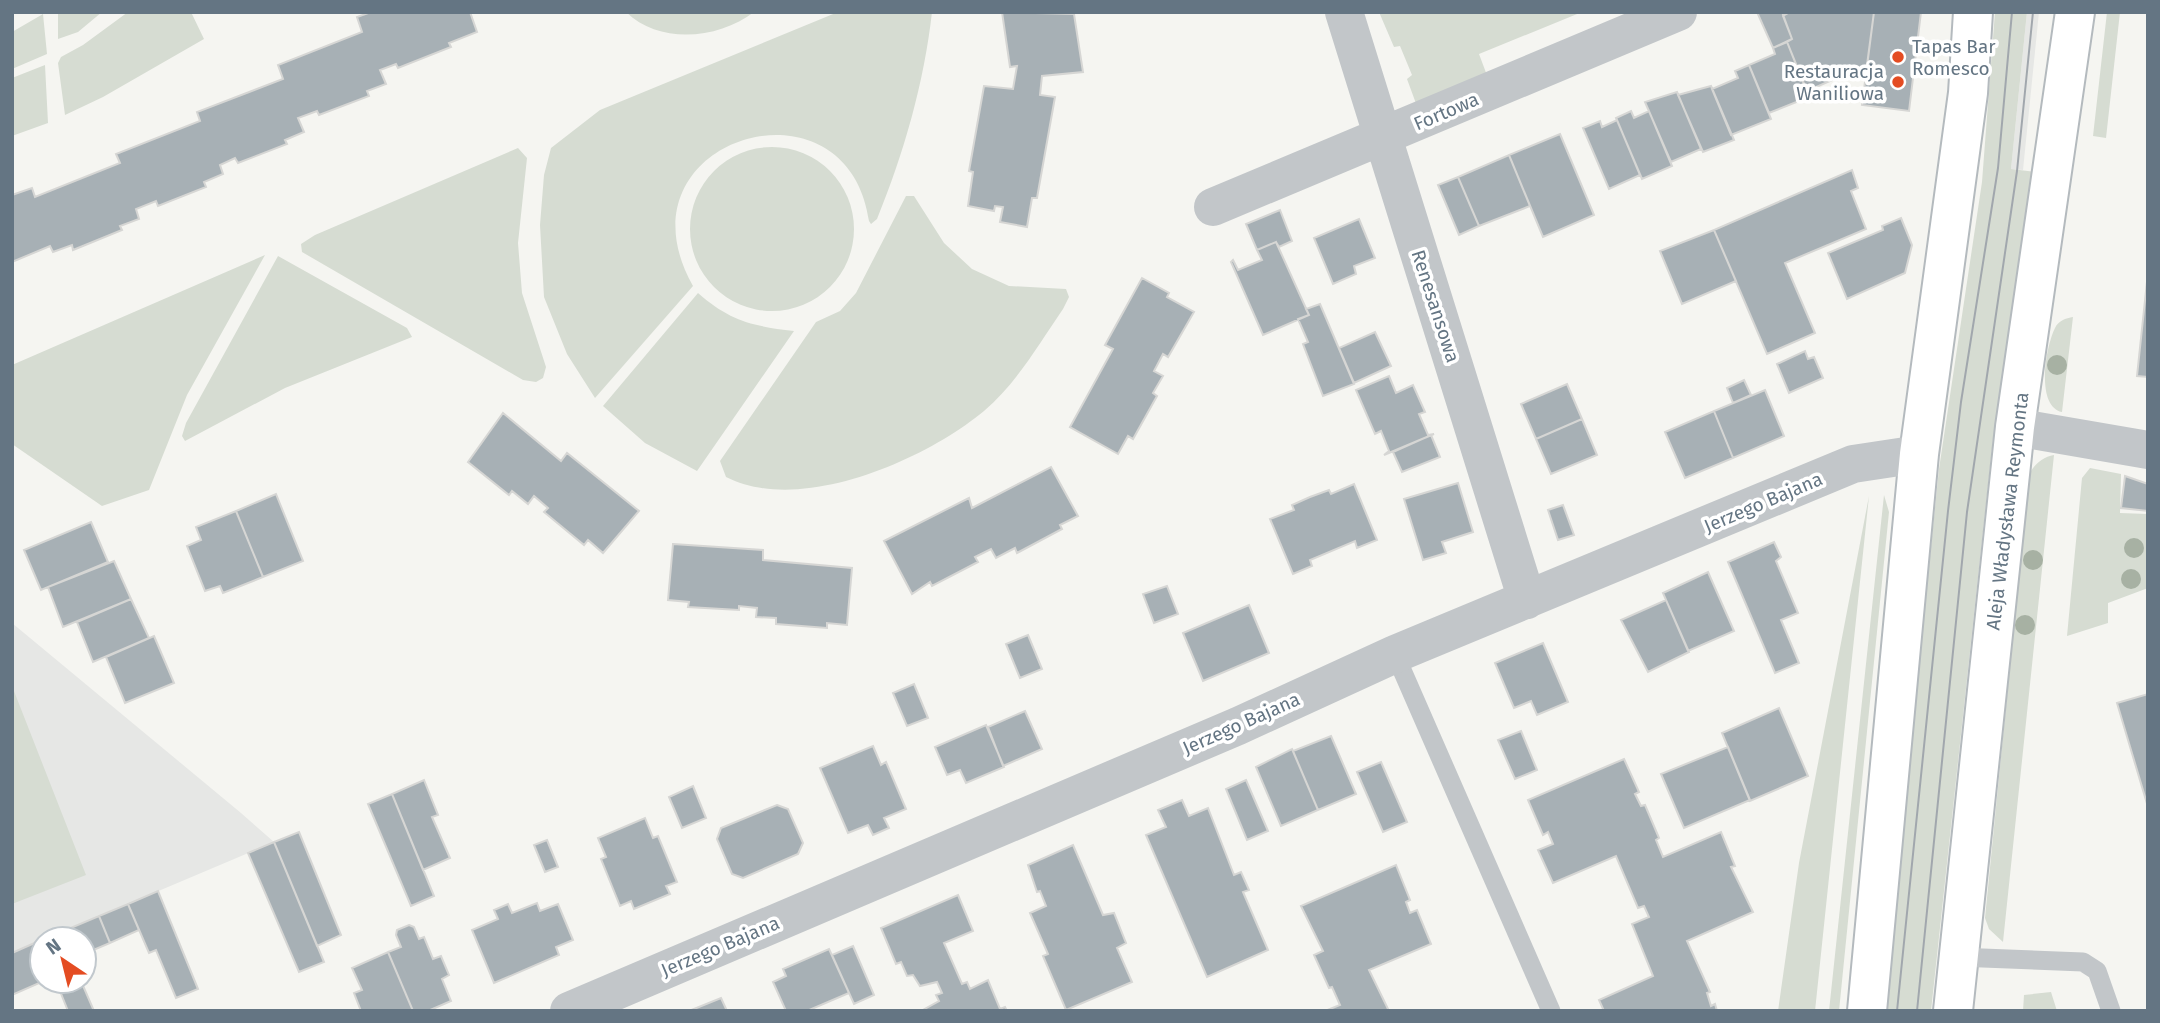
<svg xmlns="http://www.w3.org/2000/svg" width="2160" height="1023" font-family="'Fira Sans',sans-serif">
<style>
.built{fill:#e6e7e5}
.green{fill:#d6dcd2}
.building{fill:#a7b0b5;stroke:#d6d6d4;stroke-width:2}
.lines{fill:none;stroke-linecap:round;stroke-linejoin:round}
.secondary-casing{stroke:#b4babe;stroke-width:42}
.service{stroke:#c2c6c9;stroke-width:19}
.minor{stroke:#c2c6c9;stroke-width:38}
.secondary{stroke:#fff;stroke-width:38}
.tram{stroke:#a1a7ad;stroke-width:2}
.tree{fill:#a7b1a3}
.poi-dot{fill:#e44c22;stroke:#fff;stroke-width:2.5}
.labels{text-anchor:middle;stroke-width:7;stroke-linejoin:round;paint-order:stroke}
.poi-label{font-size:19px;fill:#647583;stroke:#fff;text-anchor:start}
.street-label{font-size:19px;fill:#647583;stroke:#fff}
</style>
<rect width="100%" height="100%" fill="#f5f5f1"/>
<!-- built -->
<path class="built" d="M 2027,12 L 2039,12 L 2023,170 L 2011,169 Z
M 12,623 L 241,813 L 274,842 L 12,953 Z"/>
<!-- green -->
<path class="green" d="M 58,12 L 102,12 L 78,32 L 58,39 Z
M 128,12 L 191,12 L 204,39 L 103,97 L 65,115 L 58,63 L 61,57 L 83,45 Z
M 626,12 L 754,12 C 719,39 660,45 626,12 Z
M 838,12 L 932,12 C 924,83 904,153 877,219 L 871,224 L 869,221 C 847,67 610,139 693,286 L 595,398 L 567,354 L 544,297 L 540,225 L 544,175 L 551,148 L 600,110 Z
M 1379,12 L 1582,12 L 1479,54 L 1488,78 L 1418,109 L 1407,79 L 1412,75 L 1400,46 L 1394,47 Z
M 1995,12 L 2027,12 L 2011,169 L 2037,172 L 1993,439 L 1931,1011 L 1883,1011 L 1939,469 L 1982,182 Z
M 2107,12 L 2120,12 L 2106,138 L 2093,136 Z
M 43,14 L 47,54 L 12,69 L 12,32 Z
M 45,65 L 48,123 L 12,136 L 12,78 Z
M690 229a82 82 0 1 1 164 0a82 82 0 1 1-164 0Z
M 518,148 L 527,158 L 518,243 L 522,293 L 546,367 L 543,378 L 536,382 L 523,380 L 302,252 L 301,244 L 315,235 Z
M 906,196 L 914,196 L 944,243 L 972,269 L 1009,286 L 1066,289 L 1069,297 L 1063,309 C 1039,344 1016,384 984,411 C 925,460 800,515 726,477 L 720,461 L 816,322 L 840,311 L 856,293 Z
M 265,255 L 187,395 L 149,490 L 102,506 L 12,444 L 12,365 Z
M 278,256 L 407,328 L 412,337 L 285,388 L 185,441 L 182,436 L 186,423 Z
M 698,293 C 730,321 752,326 794,331 L 697,471 L 645,443 L 603,406 Z
M 2073,317 L 2062,412 C 2035,406 2046,346 2055,328 C 2058,321 2066,318 2073,317 Z
M 2054,455 L 2003,942 L 1989,929 L 1985,918 L 2029,475 C 2034,464 2043,457 2054,455 Z
M 2090,468 L 2121,474 L 2120,513 L 2148,514 L 2148,588 L 2108,603 L 2108,623 L 2067,636 L 2082,478 Z
M 1884,495 L 1889,512 L 1839,1011 L 1829,1011 Z
M 1869,496 L 1815,1011 L 1778,1011 L 1799,863 Z
M 12,686 L 86,875 L 12,904 Z
M 2051,992 L 2057,1011 L 2023,1011 L 2024,995 Z"/>
<!-- building -->
<path class="building" d="M 371,12 L 470,12 L 477,32 L 449,43 L 451,47 L 398,68 L 396,64 L 380,70 L 386,84 L 367,91 L 369,96 L 319,115 L 317,111 L 298,118 L 304,132 L 285,140 L 287,144 L 238,163 L 235,158 L 220,165 L 223,174 L 204,182 L 206,187 L 158,206 L 156,201 L 136,209 L 139,219 L 120,226 L 122,230 L 73,250 L 72,245 L 53,252 L 50,246 L 12,262 L 12,195 L 32,188 L 35,197 L 120,163 L 116,154 L 200,121 L 197,112 L 283,79 L 278,65 L 362,32 L 357,17 Z
M 1002,12 L 1074,14 L 1083,72 L 1042,76 L 1040,95 L 1055,97 L 1037,198 L 1032,198 L 1027,227 L 1000,222 L 1003,207 L 995,206 L 994,211 L 968,206 L 973,172 L 969,171 L 984,86 L 1013,89 L 1017,66 L 1010,67 Z
M 1757,12 L 1782,12 L 1792,39 L 1773,48 Z
M 1790,12 L 1874,12 L 1867,65 L 1807,91 L 1787,42 L 1792,39 L 1783,16 Z
M 1874,12 L 1921,12 L 1909,111 L 1862,105 Z
M 1787,42 L 1809,97 L 1769,113 L 1749,65 L 1775,54 L 1773,48 Z
M 1749,65 L 1771,119 L 1731,135 L 1712,89 L 1738,78 L 1735,71 Z
M 1711,86 L 1734,140 L 1703,152 L 1678,95 Z
M 1677,92 L 1701,149 L 1671,162 L 1645,102 Z
M 1631,111 L 1634,118 L 1649,111 L 1672,166 L 1642,179 L 1616,118 Z
M 1617,120 L 1640,175 L 1609,189 L 1583,128 L 1600,121 L 1602,127 Z
M 1560,134 L 1594,215 L 1543,237 L 1509,155 Z
M 1509,155 L 1530,206 L 1479,226 L 1458,177 Z
M 1852,170 L 1858,188 L 1851,191 L 1866,229 L 1785,263 L 1815,333 L 1767,354 L 1714,230 Z
M 1458,177 L 1479,226 L 1459,235 L 1438,185 Z
M 1280,210 L 1292,241 L 1279,247 L 1276,242 L 1257,250 L 1246,224 Z
M 1901,218 L 1912,245 L 1905,273 L 1847,299 L 1828,253 L 1883,230 L 1882,226 Z
M 1359,219 L 1375,258 L 1354,266 L 1356,274 L 1333,284 L 1314,238 Z
M 1714,230 L 1736,281 L 1682,304 L 1660,251 Z
M 1276,242 L 1309,315 L 1263,335 L 1231,262 L 1233,260 L 1238,270 L 1262,260 L 1257,250 Z
M 2148,272 L 2148,377 L 2137,376 Z
M 1142,278 L 1169,293 L 1167,297 L 1194,312 L 1168,357 L 1163,354 L 1154,371 L 1163,376 L 1153,393 L 1157,396 L 1133,439 L 1128,436 L 1118,454 L 1070,427 L 1113,349 L 1105,345 Z
M 1320,304 L 1354,384 L 1323,396 L 1303,344 L 1308,342 L 1298,319 L 1309,315 L 1306,309 Z
M 1375,332 L 1391,366 L 1354,383 L 1339,348 Z
M 1805,351 L 1808,359 L 1814,357 L 1823,378 L 1789,393 L 1777,364 Z
M 1389,376 L 1396,393 L 1413,385 L 1425,412 L 1419,414 L 1428,435 L 1434,434 L 1384,455 L 1389,451 L 1381,431 L 1375,434 L 1356,390 Z
M 1744,380 L 1751,395 L 1733,403 L 1727,388 Z
M 1567,384 L 1582,419 L 1536,439 L 1521,404 Z
M 1765,390 L 1784,436 L 1733,458 L 1714,411 Z
M 1714,411 L 1733,458 L 1685,478 L 1665,432 Z
M 503,413 L 561,461 L 567,453 L 639,511 L 603,553 L 588,540 L 584,545 L 544,512 L 548,508 L 534,496 L 528,504 L 512,491 L 509,495 L 468,462 Z
M 1582,419 L 1597,455 L 1551,474 L 1536,439 Z
M 1431,435 L 1440,457 L 1402,472 L 1393,452 Z
M 1051,467 L 1078,516 L 1060,525 L 1062,529 L 1017,553 L 1015,548 L 996,558 L 991,549 L 975,557 L 978,562 L 932,586 L 930,582 L 912,594 L 884,541 L 969,498 L 972,508 Z
M 2125,476 L 2148,484 L 2148,511 L 2121,508 Z
M 1458,483 L 1473,532 L 1442,542 L 1446,553 L 1423,560 L 1404,499 Z
M 1354,484 L 1377,540 L 1357,548 L 1355,541 L 1310,560 L 1312,566 L 1293,574 L 1270,519 L 1294,510 L 1292,505 L 1310,497 L 1329,490 L 1331,494 Z
M 276,494 L 303,561 L 263,577 L 236,511 Z
M 1563,505 L 1574,535 L 1558,540 L 1548,510 Z
M 236,511 L 263,577 L 223,593 L 220,586 L 205,591 L 187,546 L 201,540 L 196,527 Z
M 91,522 L 108,562 L 41,590 L 24,550 Z
M 1774,542 L 1781,557 L 1776,561 L 1798,613 L 1781,620 L 1799,663 L 1775,673 L 1728,562 Z
M 673,544 L 763,550 L 763,560 L 852,568 L 847,625 L 827,623 L 827,628 L 776,624 L 776,618 L 756,617 L 757,608 L 739,606 L 739,610 L 688,607 L 689,602 L 668,600 Z
M 114,561 L 131,599 L 63,627 L 48,587 Z
M 1708,572 L 1734,631 L 1688,651 L 1663,593 Z
M 1167,586 L 1178,614 L 1154,623 L 1143,594 Z
M 131,599 L 149,638 L 93,662 L 77,622 Z
M 1666,600 L 1689,652 L 1648,672 L 1621,620 Z
M 1249,605 L 1269,653 L 1203,681 L 1183,633 Z
M 1028,635 L 1042,669 L 1020,678 L 1006,644 Z
M 154,636 L 174,683 L 125,703 L 106,657 Z
M 1543,643 L 1568,702 L 1537,715 L 1531,701 L 1514,708 L 1495,663 Z
M 914,684 L 928,718 L 907,726 L 893,693 Z
M 2148,694 L 2148,807 L 2117,703 Z
M 1779,708 L 1808,776 L 1750,801 L 1722,733 Z
M 1025,711 L 1042,749 L 1003,766 L 988,727 Z
M 986,725 L 1004,767 L 966,783 L 960,770 L 947,775 L 935,747 Z
M 1521,731 L 1537,770 L 1515,779 L 1498,740 Z
M 1331,736 L 1356,794 L 1318,810 L 1293,751 Z
M 873,746 L 881,765 L 886,762 L 906,809 L 884,818 L 889,828 L 873,835 L 868,825 L 848,833 L 820,768 Z
M 1728,747 L 1750,800 L 1684,828 L 1661,774 Z
M 1292,749 L 1318,810 L 1281,826 L 1256,767 Z
M 1624,759 L 1639,792 L 1635,794 L 1641,806 L 1645,805 L 1659,838 L 1656,840 L 1663,857 L 1721,832 L 1735,866 L 1731,867 L 1753,912 L 1687,941 L 1710,992 L 1707,993 L 1711,1006 L 1715,1004 L 1717,1011 L 1604,1011 L 1599,1000 L 1653,976 L 1632,924 L 1649,917 L 1644,906 L 1638,908 L 1616,856 L 1553,883 L 1538,850 L 1553,844 L 1548,832 L 1543,835 L 1528,800 Z
M 1381,762 L 1407,822 L 1383,832 L 1357,772 Z
M 424,780 L 438,815 L 432,817 L 450,858 L 423,870 L 392,794 Z
M 1246,780 L 1268,831 L 1247,840 L 1226,789 Z
M 693,786 L 706,818 L 682,828 L 669,797 Z
M 392,794 L 434,896 L 411,906 L 368,804 Z
M 1182,800 L 1189,816 L 1208,808 L 1234,875 L 1241,872 L 1249,890 L 1243,892 L 1268,950 L 1207,977 L 1146,835 L 1166,827 L 1158,810 Z
M 777,805 L 788,809 L 803,843 L 798,854 L 743,878 L 732,874 L 717,839 L 721,828 Z
M 645,818 L 653,838 L 658,836 L 677,882 L 666,886 L 670,894 L 634,909 L 631,901 L 620,906 L 601,859 L 606,857 L 598,838 Z
M 299,832 L 341,935 L 317,946 L 274,842 Z
M 547,840 L 558,867 L 545,872 L 534,845 Z
M 274,842 L 324,962 L 299,972 L 248,853 Z
M 1073,845 L 1103,915 L 1114,913 L 1126,943 L 1117,948 L 1132,982 L 1066,1010 L 1043,956 L 1048,954 L 1030,913 L 1046,906 L 1040,891 L 1037,892 L 1028,865 Z
M 1396,865 L 1410,900 L 1406,902 L 1410,913 L 1417,910 L 1431,944 L 1369,970 L 1389,1011 L 1325,1011 L 1340,1005 L 1332,987 L 1329,988 L 1314,955 L 1323,951 L 1301,906 Z
M 158,891 L 198,989 L 176,998 L 156,950 L 149,953 L 128,904 Z
M 958,895 L 973,931 L 944,943 L 962,984 L 967,982 L 970,989 L 988,980 L 1000,1009 L 1005,1007 L 1007,1011 L 921,1011 L 939,1001 L 936,995 L 942,993 L 937,982 L 920,986 L 913,975 L 907,976 L 901,962 L 896,964 L 881,928 Z
M 537,903 L 540,911 L 558,904 L 573,940 L 556,947 L 559,955 L 494,983 L 472,930 L 498,919 L 494,910 L 508,904 L 512,913 Z
M 128,904 L 139,930 L 110,943 L 99,916 Z
M 99,916 L 110,943 L 84,954 L 84,939 L 64,939 L 61,932 Z
M 409,925 L 414,927 L 419,939 L 424,937 L 433,959 L 441,956 L 449,975 L 442,979 L 451,1001 L 428,1011 L 413,1011 L 388,952 L 401,947 L 396,935 L 397,930 Z
M 39,941 L 44,981 L 12,995 L 12,953 Z
M 853,946 L 874,995 L 854,1004 L 832,955 Z
M 829,949 L 849,993 L 807,1011 L 786,1011 L 773,982 L 786,976 L 783,969 Z
M 388,952 L 413,1011 L 361,1011 L 354,993 L 362,990 L 352,968 Z
M 56,981 L 81,981 L 94,1011 L 68,1011 Z
M 721,998 L 727,1011 L 689,1011 Z"/>
<g class="lines">
<!-- secondary casing -->
<g class="secondary-casing">
<path id="secondary" d="M 1867,1011 L 1919,454 L 1968,93 L 1973,12
M 1953,1011 L 2015,427 L 2075,12"/>
</g>
<!-- service -->
<path class="service" d="M 1395,654 L 1551,1011
M 1957,957 L 2083,962 L 2097,971 L 2111,1011"/>
<!-- minor -->
<path class="minor" d="M 1344,12 L 1527,600
M 1213,207 L 1678,12
M 2015,427 L 2148,450
M 569,1011 L 1238,726 L 1395,654 L 1853,464 L 1919,454"/>
<!-- secondary -->
<use href="#secondary" class="secondary"/>
<!-- tram -->
<path class="tram" d="M 1897,1011 L 1948,511 L 1961,402 L 1998,168 L 2012,12
M 1917,1011 L 1967,512 L 2017,171 L 2033,12"/>
</g>
<!-- trees -->
<g class="tree">
<circle cx="2057" cy="365" r="10"/>
<circle cx="2134" cy="548" r="10"/>
<circle cx="2033" cy="560" r="10"/>
<circle cx="2131" cy="579" r="10"/>
<circle cx="2025" cy="625" r="10"/>
</g>
<!-- markers -->
<g class="poi-dot">
<circle cx="1898" cy="57" r="7"/>
<circle cx="1898" cy="82" r="7"/>
</g>
<g class="labels">
<!-- poi labels -->
<g class="poi-label">
<text x="1912" y="53">Tapas Bar<tspan x="1912" dy="22">Romesco</tspan></text>
<text x="1884" y="78" text-anchor="end">Restauracja<tspan x="1884" dy="22">Waniliowa</tspan></text>
</g>
<!-- street labels -->
<g class="street-label">
<text transform="translate(1446 111) rotate(-23)" y="7">Fortowa</text>
<text transform="translate(1436 306) rotate(72)" y="7">Renesansowa</text>
<text transform="translate(1763 502) rotate(-23)" y="7">Jerzego Bajana</text>
<text transform="translate(2007 511) rotate(-83)" y="7">Aleja Władysława Reymonta</text>
<text transform="translate(1241 723) rotate(-24)" y="7">Jerzego Bajana</text>
<text transform="translate(720 946) rotate(-23)" y="7">Jerzego Bajana</text>
</g>
</g>
<!-- border -->
<rect width="2160" height="1023" fill="none" stroke="#647583" stroke-width="28"/>
<!-- north arrow -->
<g transform="translate(63 960) rotate(325)"><circle r="33" fill="#ffffff" stroke="#c1c8cd" stroke-width="2"/>
<path d="M0-5L12 26L0 18L-12 26Z" fill="#e44c22"/>
<text y="-10" font-size="19" font-weight="bold" text-anchor="middle" fill="#647583">N</text>
</g>
</svg>
